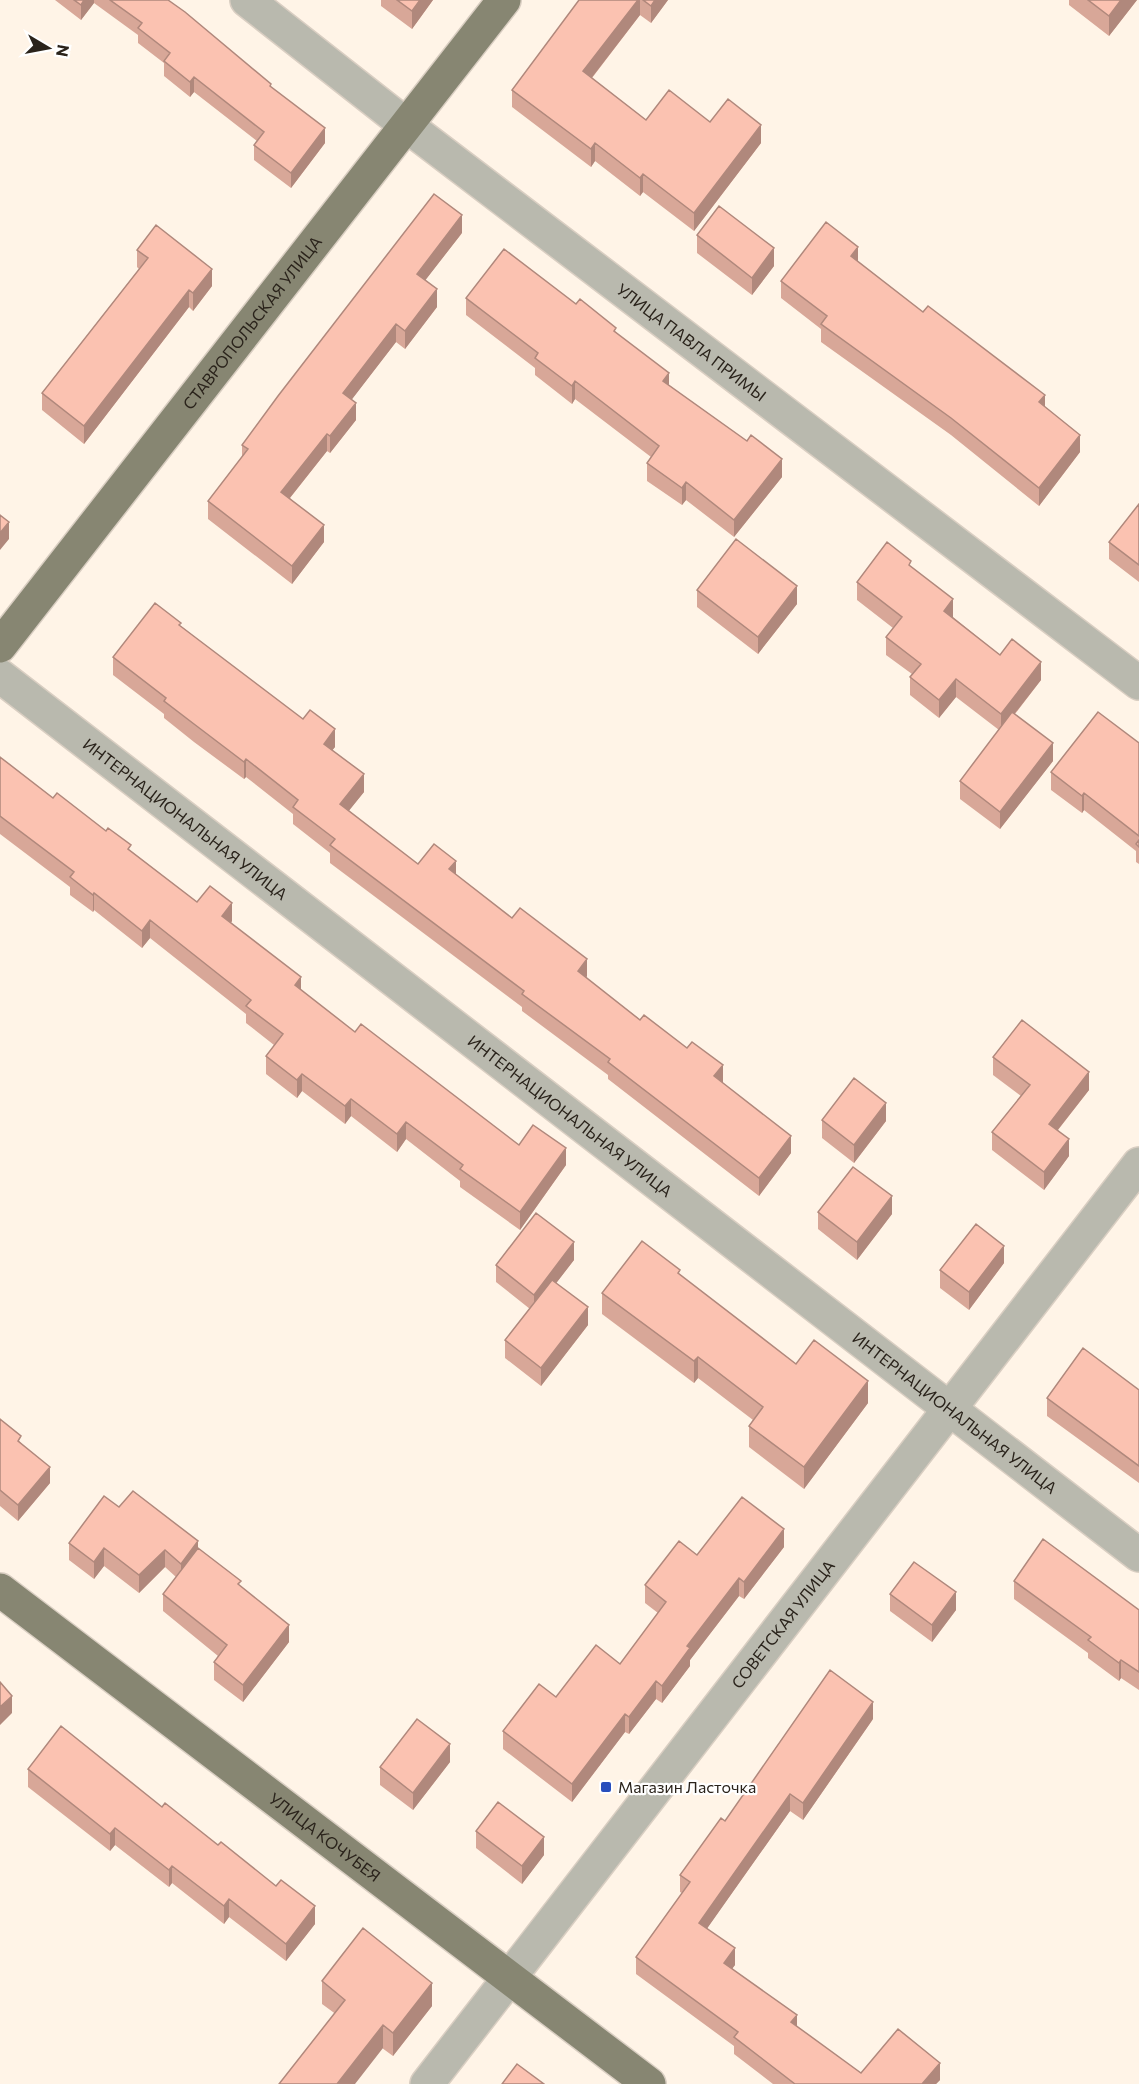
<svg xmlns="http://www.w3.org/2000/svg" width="1139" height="2084" font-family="Commissioner,sans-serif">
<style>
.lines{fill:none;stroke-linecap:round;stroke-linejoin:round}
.minor-casing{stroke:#d9cec2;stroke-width:36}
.tertiary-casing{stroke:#d9cec2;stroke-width:36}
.primary-casing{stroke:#d9cec2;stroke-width:36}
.minor{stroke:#b9b9ae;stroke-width:33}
.tertiary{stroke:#b9b9ae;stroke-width:33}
.primary{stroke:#878672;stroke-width:33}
.wall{fill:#d8a798}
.shaded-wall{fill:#b0887c}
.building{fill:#fbc2b1;stroke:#b0887c;stroke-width:1.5}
.poi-dot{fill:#274ebd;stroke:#fff;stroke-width:2}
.labels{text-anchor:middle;stroke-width:4.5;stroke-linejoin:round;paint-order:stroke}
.street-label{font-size:16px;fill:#2a231b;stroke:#fff}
.poi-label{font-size:16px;fill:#2a231b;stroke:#fff;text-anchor:start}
</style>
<rect width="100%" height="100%" fill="#fff4e7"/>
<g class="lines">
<!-- minor casing -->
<g class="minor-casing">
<g id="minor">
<path id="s1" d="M 247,0 L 406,125 L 1139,683"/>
<path id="s2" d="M 0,676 L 1139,1555"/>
<path d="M 427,2084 L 510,1977"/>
</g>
</g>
<!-- tertiary casing -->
<g class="tertiary-casing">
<g id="tertiary">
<path id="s3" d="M 510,1977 L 1139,1164"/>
</g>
</g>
<!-- primary casing -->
<g class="primary-casing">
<g id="primary">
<path id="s4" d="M 0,646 L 504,0"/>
<path id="s5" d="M 0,1590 L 649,2084"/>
</g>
</g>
<!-- minor -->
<use href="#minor" class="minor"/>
<!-- tertiary -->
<use href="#tertiary" class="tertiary"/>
<!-- primary -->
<use href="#primary" class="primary"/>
</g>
<!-- wall -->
<path class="wall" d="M 55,0 L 168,0 L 271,87 L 325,143 L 291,188 L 254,160 L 254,145 L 257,141 L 194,92 L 190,97 L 164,76 L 164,63 L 138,43 L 138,35 L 94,3 L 81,20 Z
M 381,0 L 433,0 L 412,29 L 381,6 Z
M 579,0 L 668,0 L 651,23 L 640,15 L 592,78 L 646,120 L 710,122 L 761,143 L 694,231 L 643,192 L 640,196 L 595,161 L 591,167 L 512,107 L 512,90 Z
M 1069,0 L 1137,0 L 1109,36 L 1069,5 Z
M 462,233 L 425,280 L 437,307 L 405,349 L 396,342 L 351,400 L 356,420 L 330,453 L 327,451 L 290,498 L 324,542 L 292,584 L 208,519 L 208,501 L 242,457 L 242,445 Z
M 697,235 L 774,266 L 752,295 L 697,253 Z
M 137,250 L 212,286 L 193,311 L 189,307 L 84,444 L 42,410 L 42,393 L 139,269 L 137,267 Z
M 858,262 L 1045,407 L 1080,452 L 1039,506 L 951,435 L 821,342 L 821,329 L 781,298 L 781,281 Z
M 466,298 L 576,304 L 616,332 L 669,385 L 782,477 L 734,537 L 686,500 L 682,505 L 647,481 L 647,463 L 651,457 L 575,399 L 572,404 L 535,375 L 535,368 L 466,315 Z
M 1139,504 L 1139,582 L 1109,559 L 1109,542 Z
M 911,567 L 953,617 L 1000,655 L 1041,680 L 1015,714 L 1053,761 L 1000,829 L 960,799 L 960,781 L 999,730 L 956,697 L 939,718 L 910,695 L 910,677 L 912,674 L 886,655 L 886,637 L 893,628 L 857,600 L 857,582 Z
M 697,590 L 797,604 L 758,654 L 697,607 Z
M 181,626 L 335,747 L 332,750 L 364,792 L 348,811 L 418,864 L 456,875 L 587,976 L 586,978 L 723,1083 L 791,1153 L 759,1196 L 608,1079 L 608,1075 L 522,1011 L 522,1007 L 330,863 L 330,853 L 293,824 L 293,814 L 246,777 L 244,779 L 194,742 L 164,718 L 164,714 L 113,675 L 113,657 Z
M 1139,743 L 1139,864 L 1136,862 L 1136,851 L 1084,810 L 1082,813 L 1051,790 L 1051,772 Z
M 0,757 L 53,798 L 131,851 L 197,902 L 232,921 L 231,923 L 301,990 L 355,1032 L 519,1145 L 566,1165 L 520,1230 L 460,1187 L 460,1181 L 406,1139 L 397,1152 L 351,1116 L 345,1124 L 302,1091 L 297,1098 L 266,1074 L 266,1056 L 274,1045 L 246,1023 L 246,1014 L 150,938 L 142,948 L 94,910 L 93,912 L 70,895 L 70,887 L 0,834 Z
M 993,1057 L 1089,1090 L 1058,1130 L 1069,1156 L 1044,1190 L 992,1150 L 992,1132 L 1021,1096 L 993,1075 Z
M 822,1120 L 886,1121 L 854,1163 L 822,1138 Z
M 818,1212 L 892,1214 L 857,1260 L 818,1229 Z
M 574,1260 L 556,1283 L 588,1325 L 541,1386 L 505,1358 L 505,1340 L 530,1309 L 496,1282 L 496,1265 Z
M 1004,1263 L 969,1310 L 940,1288 L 940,1270 Z
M 680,1275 L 796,1364 L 868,1403 L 804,1489 L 749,1447 L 749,1426 L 753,1420 L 698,1378 L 694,1383 L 602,1314 L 602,1293 Z
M 1139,1390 L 1139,1483 L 1047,1416 L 1047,1398 Z
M 0,1419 L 21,1443 L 50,1483 L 18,1521 L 0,1506 Z
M 119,1507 L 198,1548 L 241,1587 L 289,1642 L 243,1702 L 214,1680 L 214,1662 L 218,1656 L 163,1611 L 163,1594 L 176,1577 L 165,1567 L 139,1593 L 104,1566 L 94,1579 L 69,1560 L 69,1543 Z
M 784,1547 L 744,1599 L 739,1596 L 690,1660 L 690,1666 L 662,1703 L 656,1699 L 629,1734 L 625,1732 L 572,1802 L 503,1749 L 503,1731 L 556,1697 L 620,1664 L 658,1613 L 645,1603 L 645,1585 L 697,1555 Z
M 1014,1581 L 1139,1610 L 1139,1690 L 1121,1678 L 1119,1681 L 1088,1658 L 1088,1653 L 1014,1599 Z
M 890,1594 L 956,1610 L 932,1642 L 890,1611 Z
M 873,1719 L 803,1820 L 790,1811 L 707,1928 L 735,1965 L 732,1968 L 797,2027 L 861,2073 L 940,2080 L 936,2084 L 773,2084 L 734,2054 L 734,2046 L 636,1974 L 636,1957 L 682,1893 L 680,1892 L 680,1875 L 725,1821 Z
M 450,1762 L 413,1810 L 380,1785 L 380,1767 Z
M 28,1769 L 162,1807 L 315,1924 L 286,1961 L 229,1917 L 224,1924 L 172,1883 L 169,1887 L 115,1845 L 110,1851 L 28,1787 Z
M 476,1831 L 544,1855 L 522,1884 L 476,1848 Z
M 322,1981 L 432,2006 L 393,2056 L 322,2004 Z"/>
<!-- shaded-wall -->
<path class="shaded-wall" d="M 84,0 L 94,0 L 94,3 L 81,20 L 81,5 Z
M 420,0 L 433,0 L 412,29 L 412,11 Z
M 638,0 L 640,0 L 640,15 L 583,89 L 583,71 Z
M 655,0 L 668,0 L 651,23 L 651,6 Z
M 1121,0 L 1137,0 L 1109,36 L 1109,16 Z
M 194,77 L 194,92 L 190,97 L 190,82 Z
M 761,125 L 761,143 L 694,231 L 694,213 Z
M 325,128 L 325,143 L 291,188 L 291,173 Z
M 595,143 L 595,161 L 591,167 L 591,149 Z
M 643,174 L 643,192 L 640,196 L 640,178 Z
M 462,215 L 462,233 L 417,291 L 417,274 Z
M 858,247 L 858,264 L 851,256 Z
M 774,248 L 774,266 L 752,295 L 752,278 Z
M 212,269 L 212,286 L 193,311 L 193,293 Z
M 437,289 L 437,307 L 405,349 L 405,331 Z
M 189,290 L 189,307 L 84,444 L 84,426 Z
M 396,324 L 396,342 L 343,411 L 343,393 Z
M 669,373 L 669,391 L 663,381 Z
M 575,381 L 575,399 L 572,404 L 572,386 Z
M 1045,395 L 1045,412 L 1039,402 Z
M 356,403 L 356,420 L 330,453 L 330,436 Z
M 327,434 L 327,451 L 281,509 L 281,492 Z
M 1080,435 L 1080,452 L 1039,506 L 1039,488 Z
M 782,459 L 782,477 L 734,537 L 734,520 Z
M 686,482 L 686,500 L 682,505 L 682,488 Z
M 9,522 L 9,539 L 0,550 L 0,533 Z
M 324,525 L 324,542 L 292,584 L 292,566 Z
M 797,586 L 797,604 L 758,654 L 758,637 Z
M 953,599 L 953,617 L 944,628 L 944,611 Z
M 1041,662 L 1041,680 L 1001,731 L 1001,714 Z
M 956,679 L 956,697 L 939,718 L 939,700 Z
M 335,729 L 335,747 L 324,761 L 324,744 Z
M 1053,743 L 1053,761 L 1000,829 L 1000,812 Z
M 246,759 L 246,777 L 244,779 L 244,762 Z
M 364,774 L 364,792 L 340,822 L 340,804 Z
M 1084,793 L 1084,810 L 1082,813 L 1082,796 Z
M 456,861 L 456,878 L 449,869 Z
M 94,893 L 94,910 L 93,912 L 93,895 Z
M 232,903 L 232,921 L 222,934 L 222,916 Z
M 150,920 L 150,938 L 142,948 L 142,931 Z
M 587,959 L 587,976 L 578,989 L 578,971 Z
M 301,977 L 301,994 L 295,985 Z
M 723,1065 L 723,1083 L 714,1076 Z
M 1089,1072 L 1089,1090 L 1049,1141 L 1049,1124 Z
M 302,1074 L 302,1091 L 297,1098 L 297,1080 Z
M 351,1099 L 351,1116 L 345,1124 L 345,1106 Z
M 886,1103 L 886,1121 L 854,1163 L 854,1145 Z
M 406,1122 L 406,1139 L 397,1152 L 397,1134 Z
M 791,1136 L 791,1153 L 759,1196 L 759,1178 Z
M 1069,1139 L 1069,1156 L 1044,1190 L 1044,1172 Z
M 566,1148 L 566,1165 L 520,1230 L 520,1212 Z
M 892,1196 L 892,1214 L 857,1260 L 857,1242 Z
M 574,1242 L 574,1260 L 534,1312 L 534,1295 Z
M 1004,1246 L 1004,1263 L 969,1310 L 969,1292 Z
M 588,1307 L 588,1325 L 541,1386 L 541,1368 Z
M 698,1357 L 698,1378 L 694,1383 L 694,1361 Z
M 868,1381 L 868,1403 L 804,1489 L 804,1467 Z
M 50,1467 L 50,1483 L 18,1521 L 18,1505 Z
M 784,1529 L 784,1547 L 744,1599 L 744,1582 Z
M 198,1541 L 198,1559 L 181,1581 L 181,1564 Z
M 104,1548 L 104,1566 L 94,1579 L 94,1562 Z
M 165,1550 L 165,1567 L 139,1593 L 139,1575 Z
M 739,1578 L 739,1596 L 690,1660 L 690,1666 L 662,1703 L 662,1686 L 687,1646 Z
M 956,1592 L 956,1610 L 932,1642 L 932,1625 Z
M 289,1625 L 289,1642 L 243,1702 L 243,1685 Z
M 1121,1660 L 1121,1678 L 1119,1681 L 1119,1663 Z
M 656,1681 L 656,1699 L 629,1734 L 629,1717 Z
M 12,1696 L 12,1713 L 0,1725 L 0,1707 Z
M 873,1702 L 873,1719 L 803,1820 L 803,1803 Z
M 625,1714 L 625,1732 L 572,1802 L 572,1784 Z
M 450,1744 L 450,1762 L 413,1810 L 413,1793 Z
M 790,1794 L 790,1811 L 699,1940 L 699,1923 Z
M 115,1828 L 115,1845 L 110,1851 L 110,1834 Z
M 544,1837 L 544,1855 L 522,1884 L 522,1866 Z
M 172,1866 L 172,1883 L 169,1887 L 169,1870 Z
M 229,1899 L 229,1917 L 224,1924 L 224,1906 Z
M 315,1906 L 315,1924 L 286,1961 L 286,1944 Z
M 735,1948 L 735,1965 L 724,1980 L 724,1963 Z
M 432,1983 L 432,2006 L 393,2056 L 393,2033 Z
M 797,2015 L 797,2032 L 791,2022 Z
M 383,2025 L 383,2048 L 355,2084 L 337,2084 Z
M 940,2063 L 940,2080 L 936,2084 L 922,2084 Z"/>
<!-- building -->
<path class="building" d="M 74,0 L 84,0 L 81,5 Z
M 110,0 L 168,0 L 185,12 L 271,84 L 270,86 L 325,128 L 291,173 L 254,145 L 264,132 L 194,77 L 190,82 L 164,61 L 170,53 L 138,28 L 142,23 Z
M 397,0 L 420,0 L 412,11 Z
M 579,0 L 638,0 L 583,71 L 646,120 L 669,90 L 710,122 L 728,99 L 761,125 L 694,213 L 643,174 L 640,178 L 595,143 L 591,149 L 512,90 Z
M 643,0 L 655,0 L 651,6 Z
M 1088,0 L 1121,0 L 1109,16 Z
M 434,194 L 462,215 L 417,274 L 437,289 L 405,331 L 396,324 L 343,393 L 356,403 L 330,436 L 327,434 L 281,492 L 324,525 L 292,566 L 208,501 L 248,449 L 242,445 L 278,396 Z
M 719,206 L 774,248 L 752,278 L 697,235 Z
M 826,222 L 858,247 L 851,256 L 923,312 L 928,306 L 1045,395 L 1039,402 L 1080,435 L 1039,488 L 951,418 L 821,324 L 827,316 L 781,281 Z
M 156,225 L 212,269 L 193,293 L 189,290 L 84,426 L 42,393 L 148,258 L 137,250 Z
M 504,249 L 576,304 L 580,299 L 616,328 L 614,331 L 669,373 L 663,381 L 747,441 L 751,435 L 782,459 L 734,520 L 686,482 L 682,488 L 647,463 L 659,446 L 575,381 L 572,386 L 535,358 L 538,353 L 466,298 Z
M 1139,504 L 1139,565 L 1109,542 Z
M 0,515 L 9,522 L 0,533 Z
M 736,539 L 797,586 L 758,637 L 697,590 Z
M 887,542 L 911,561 L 909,565 L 953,599 L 944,611 L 1000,655 L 1012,639 L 1041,662 L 1001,714 L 956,679 L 939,700 L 910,677 L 921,664 L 886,637 L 902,617 L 857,582 Z
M 155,603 L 181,623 L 179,625 L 303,719 L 310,710 L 335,729 L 324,744 L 364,774 L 340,804 L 418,864 L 434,844 L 456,861 L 449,869 L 512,918 L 520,908 L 587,959 L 578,971 L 640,1020 L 644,1015 L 687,1048 L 692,1042 L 723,1065 L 714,1076 L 791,1136 L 759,1178 L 608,1062 L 610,1059 L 522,994 L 524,991 L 330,845 L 335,839 L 293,807 L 298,800 L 246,759 L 244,762 L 194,724 L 164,701 L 166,698 L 113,657 Z
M 1012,712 L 1053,743 L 1000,812 L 960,781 Z
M 1098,712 L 1139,743 L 1139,836 L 1084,793 L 1082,796 L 1051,772 Z
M 0,757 L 53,798 L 57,793 L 106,831 L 108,828 L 131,845 L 128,849 L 197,902 L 210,886 L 232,903 L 222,916 L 301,977 L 295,985 L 355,1032 L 361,1024 L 519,1145 L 533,1125 L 566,1148 L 520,1212 L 460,1169 L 463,1165 L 406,1122 L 397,1134 L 351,1099 L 345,1106 L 302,1074 L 297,1080 L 266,1056 L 283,1034 L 246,1006 L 251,1000 L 150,920 L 142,931 L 94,893 L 93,895 L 70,877 L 74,872 L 0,816 Z
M 1139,840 L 1139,847 L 1136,844 Z
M 1022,1020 L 1089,1072 L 1049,1124 L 1069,1139 L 1044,1172 L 992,1132 L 1030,1085 L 993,1057 Z
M 854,1078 L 886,1103 L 854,1145 L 822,1120 Z
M 853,1167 L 892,1196 L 857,1242 L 818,1212 Z
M 536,1213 L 574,1242 L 534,1295 L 496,1265 Z
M 976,1224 L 1004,1246 L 969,1292 L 940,1270 Z
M 642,1241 L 680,1270 L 678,1273 L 796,1364 L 814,1340 L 868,1381 L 804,1467 L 749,1426 L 763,1407 L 698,1357 L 694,1361 L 602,1293 Z
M 552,1280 L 588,1307 L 541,1368 L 505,1340 Z
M 1083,1348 L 1139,1390 L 1139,1466 L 1047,1398 Z
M 0,1419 L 21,1436 L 18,1441 L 50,1467 L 18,1505 L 0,1490 Z
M 133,1491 L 198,1541 L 181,1564 L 165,1550 L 139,1575 L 104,1548 L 94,1562 L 69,1543 L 104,1496 L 119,1507 Z
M 742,1497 L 784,1529 L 744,1582 L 739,1578 L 687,1646 L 690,1648 L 662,1686 L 656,1681 L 629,1717 L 625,1714 L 572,1784 L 503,1731 L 539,1684 L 556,1697 L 596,1645 L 620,1664 L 666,1602 L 645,1585 L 679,1541 L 697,1555 Z
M 1043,1539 L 1139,1610 L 1139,1672 L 1121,1660 L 1119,1663 L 1088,1640 L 1091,1637 L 1014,1581 Z
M 198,1548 L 241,1581 L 238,1584 L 289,1625 L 243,1685 L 214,1662 L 227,1645 L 163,1594 Z
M 914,1562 L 956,1592 L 932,1625 L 890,1594 Z
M 830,1670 L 873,1702 L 803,1803 L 790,1794 L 699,1923 L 735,1948 L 724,1963 L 797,2015 L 791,2022 L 861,2073 L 898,2029 L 940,2063 L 922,2084 L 795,2084 L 734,2037 L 738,2032 L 636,1957 L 690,1882 L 680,1875 L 721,1818 L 725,1821 Z
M 0,1682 L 12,1696 L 0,1707 Z
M 417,1719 L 450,1744 L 413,1793 L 380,1767 Z
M 61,1726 L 162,1807 L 165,1803 L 218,1845 L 221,1842 L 276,1886 L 281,1880 L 315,1906 L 286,1944 L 229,1899 L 224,1906 L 172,1866 L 169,1870 L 115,1828 L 110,1834 L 28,1769 Z
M 498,1802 L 544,1837 L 522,1866 L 476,1831 Z
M 363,1928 L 432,1983 L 393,2033 L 383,2025 L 337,2084 L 279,2084 L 345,2000 L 322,1981 Z
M 517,2064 L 544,2084 L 502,2084 Z"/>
<!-- markers -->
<rect class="poi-dot" x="600" y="1781" width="12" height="12" rx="3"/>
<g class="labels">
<!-- street labels -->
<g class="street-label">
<text dy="6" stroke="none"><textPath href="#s4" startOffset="410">СТАВРОПОЛЬСКАЯ УЛИЦА</textPath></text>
<text dy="6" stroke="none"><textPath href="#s1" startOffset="561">УЛИЦА ПАВЛА ПРИМЫ</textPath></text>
<text dy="6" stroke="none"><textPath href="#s2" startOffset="234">ИНТЕРНАЦИОНАЛЬНАЯ УЛИЦА</textPath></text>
<text dy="6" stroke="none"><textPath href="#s2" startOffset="720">ИНТЕРНАЦИОНАЛЬНАЯ УЛИЦА</textPath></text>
<text dy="6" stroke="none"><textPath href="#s2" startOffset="1206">ИНТЕРНАЦИОНАЛЬНАЯ УЛИЦА</textPath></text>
<text dy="6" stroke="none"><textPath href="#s3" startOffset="446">СОВЕТСКАЯ УЛИЦА</textPath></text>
<text dy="6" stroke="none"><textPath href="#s5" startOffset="408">УЛИЦА КОЧУБЕЯ</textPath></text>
</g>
<!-- poi labels -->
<g class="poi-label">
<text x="618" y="1793">Магазин Ласточка</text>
</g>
</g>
<!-- north arrow -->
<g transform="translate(48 48) rotate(100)" stroke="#ffffff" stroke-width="4.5" paint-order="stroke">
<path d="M0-4.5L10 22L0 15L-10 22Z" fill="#2a231b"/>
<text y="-9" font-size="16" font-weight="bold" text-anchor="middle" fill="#2a231b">N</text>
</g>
</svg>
